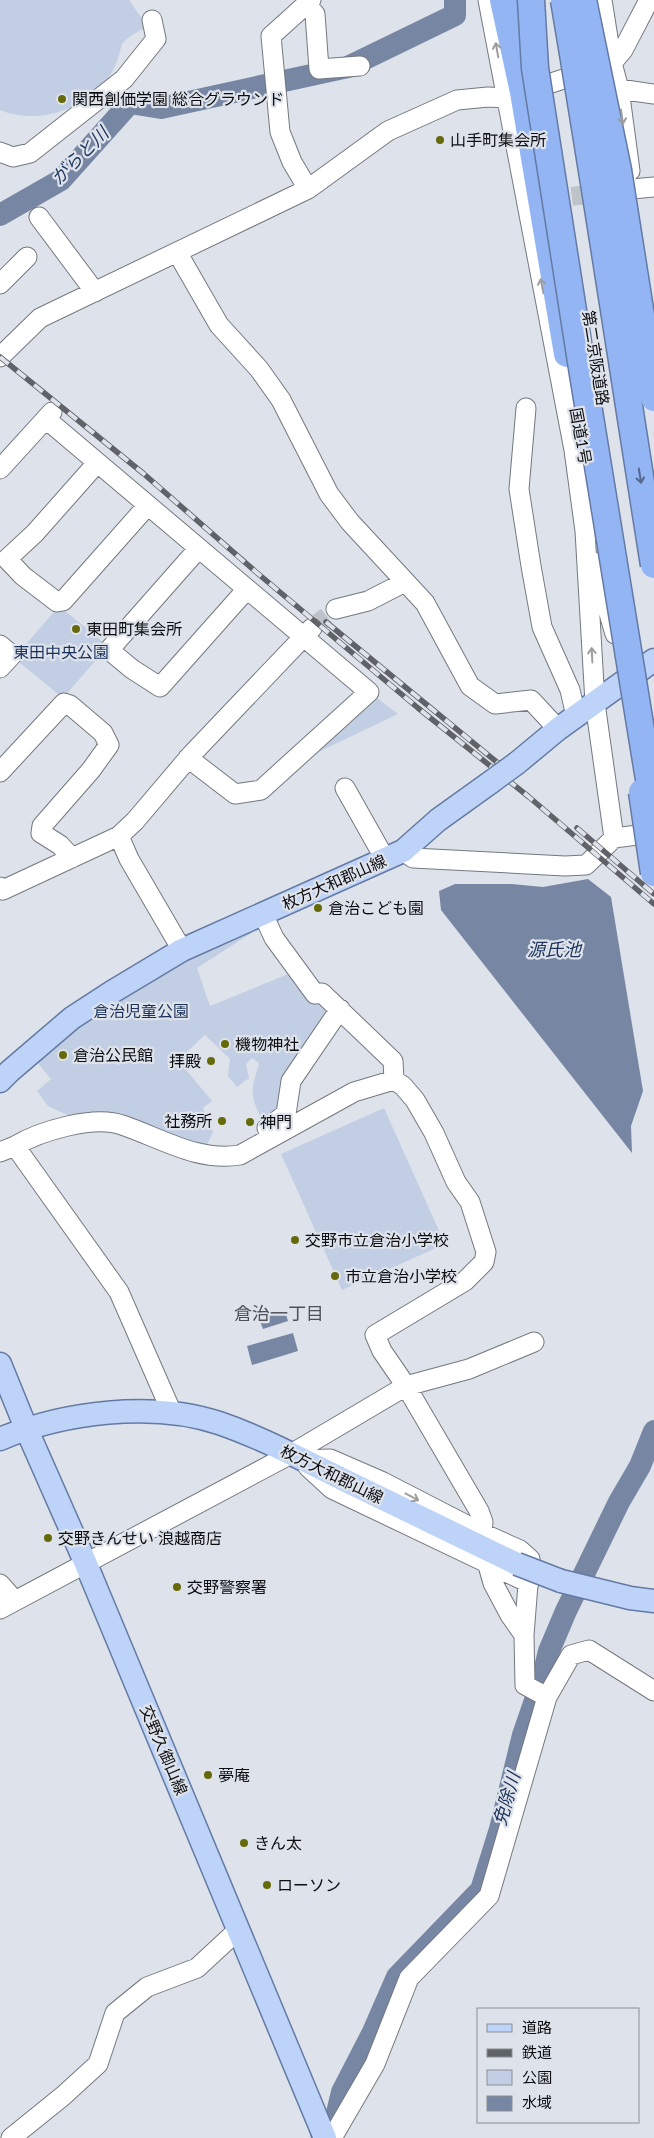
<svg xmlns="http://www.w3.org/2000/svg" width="654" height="2138" font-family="Lato,'Noto Sans JP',sans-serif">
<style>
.green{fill:#c2cee3}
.water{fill:#7686a3}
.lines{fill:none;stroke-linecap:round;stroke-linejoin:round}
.river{stroke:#7686a3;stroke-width:22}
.minor-tunnel{stroke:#bec3ca;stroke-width:19;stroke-dasharray:19 9;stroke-linecap:butt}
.minor-casing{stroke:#74787f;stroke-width:21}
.major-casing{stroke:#647aa4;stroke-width:25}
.highway-casing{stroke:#647aa4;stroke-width:29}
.minor{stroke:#fff;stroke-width:19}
.major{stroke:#bed3f8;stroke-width:22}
.highway{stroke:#93b5f4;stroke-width:26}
.rail-casing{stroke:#5f6267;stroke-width:5.5}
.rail{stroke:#dee3eb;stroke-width:4;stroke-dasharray:11;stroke-linecap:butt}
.major-bridge-casing{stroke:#647aa4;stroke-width:25;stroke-linecap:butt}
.highway-bridge-casing{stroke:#647aa4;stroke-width:29;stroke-linecap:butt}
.major-bridge{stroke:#bed3f8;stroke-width:22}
.highway-bridge{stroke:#93b5f4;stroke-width:26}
.oneway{stroke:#9e9e9f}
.oneway2{stroke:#56698d}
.poi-dot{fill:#666909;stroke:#dee3eb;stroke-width:2}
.labels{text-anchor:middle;stroke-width:4.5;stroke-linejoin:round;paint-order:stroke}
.poi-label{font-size:16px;fill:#0c0d10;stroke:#dee3eb;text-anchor:start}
.street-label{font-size:16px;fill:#0c0d10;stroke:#dee3eb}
.park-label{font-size:16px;fill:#1b315a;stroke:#dee3eb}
.water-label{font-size:18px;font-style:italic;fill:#20365f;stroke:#dee3eb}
.neighbourhood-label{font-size:18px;fill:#4e5258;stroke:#dee3eb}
</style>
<rect width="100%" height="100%" fill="#dee3eb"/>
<!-- green -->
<path class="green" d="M 0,0 L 129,0 L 147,26 C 140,31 127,37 122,44 C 121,46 120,52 119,55 C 116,64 112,75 105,82 C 80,111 36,125 0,110 Z
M 59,606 L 108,646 L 63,698 L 14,658 Z
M 373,695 L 398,714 L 312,755 Z
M 254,925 L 253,932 L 197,968 L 210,1006 L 293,972 L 333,1010 L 282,1104 L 262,1119 C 248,1094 252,1089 259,1063 L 252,1058 L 246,1064 L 249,1078 L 237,1087 L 228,1076 L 230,1059 L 205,1035 L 178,1060 L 212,1101 L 203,1108 L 213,1132 L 205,1149 L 74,1118 L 48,1106 L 37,1091 L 51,1079 L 32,1056 L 83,1015 Z
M 384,1108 L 445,1244 L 342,1290 L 281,1154 Z"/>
<!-- water -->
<path class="water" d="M 588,879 L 611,897 L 643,1091 L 631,1126 L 632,1153 L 441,910 L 439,891 L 455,884 L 512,884 L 543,887 Z
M 285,1311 L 288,1321 L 263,1329 L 259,1319 Z
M 293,1333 L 298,1351 L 252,1365 L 247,1346 Z"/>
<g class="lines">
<!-- river -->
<path class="river" d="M 0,215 L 61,180 L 130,103 L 161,108 L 348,67 L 455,15 L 455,0
M 321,2133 L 336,2117 L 342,2092 L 373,2032 L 397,1977 L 481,1890 L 500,1829 L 523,1735 L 542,1680 L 549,1651 L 566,1611 L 619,1502 L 640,1466 L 654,1431"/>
<!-- minor-tunnel -->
<path class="minor-tunnel" d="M 544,200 L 606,192
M 312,628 L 336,609"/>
<!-- minor casing -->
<g class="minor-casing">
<path id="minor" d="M 602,0 L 612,63 L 619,89 L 630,171
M 306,4 L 315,14 L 319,69 L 360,66
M 619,89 L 654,94
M 0,152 L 13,157 L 30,153 L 124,79 L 156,39 L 152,20
M 308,189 L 292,162 L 280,132 L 271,36 L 311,0
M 632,189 L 654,187
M 39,217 L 95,292
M 177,252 L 219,325 L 259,369 L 281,400 L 329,494 L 350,522 L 425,603 L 470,686 L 495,704 L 531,700 L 558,729
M 0,284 L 27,257
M 0,357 L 40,318 L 308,189 L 388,131 L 457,100 L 488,97 L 506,98 L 612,63 L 623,50 L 649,0
M 526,408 L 519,489 L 531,566 L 542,627 L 570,690 L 576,716
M 46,419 L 369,692 L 261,790 L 235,794 L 188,758
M 97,463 L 35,533 L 7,559 L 23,576 L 57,602 L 63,601 L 148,505
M 0,469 L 52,412
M 199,548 L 109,650 L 132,669 L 160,687 L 247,589
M 594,562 L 615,634
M 336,609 L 368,601 L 405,582
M 0,645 L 12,655 L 0,668
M 0,772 L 64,703 L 70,705 L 103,733 L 109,745 L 91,770 L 42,826 L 41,833 L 60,845 L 72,858
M 345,788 L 385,859
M 119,836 L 135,821 L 191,755 L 312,628
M 614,838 L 654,833
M 403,851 L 413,858 L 565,866 L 586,865 L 614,838 L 595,703 L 585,531 L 574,450 L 488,0
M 0,887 L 3,890 L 119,836 L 129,859 L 182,950
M 263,914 L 274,938 L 315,994 L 322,993 L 393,1061 L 394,1080
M 267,1128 L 286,1114 L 291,1081 L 340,1009
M 15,1146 C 40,1131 94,1115 122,1125 C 161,1138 197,1162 240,1155 L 354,1092 L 394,1080 L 403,1086 L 415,1100 L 434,1133 L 456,1182 L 470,1202 L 486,1252 L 484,1262 L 465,1281 L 375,1335 L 382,1351 L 406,1386 L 479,1511 L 483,1522 L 482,1533
M 0,1152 L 15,1146 L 119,1292 L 172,1413
M 302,1460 L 330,1459 L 383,1482 L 482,1533 L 520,1550 L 530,1559 L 524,1635
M 308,1467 L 332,1489 L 529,1583
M 487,1562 L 493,1583 L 510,1615 L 524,1635 L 525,1685 L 547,1697
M 0,1584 L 15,1601
M 0,1609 L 291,1454 L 406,1386 L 469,1369 L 534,1342
M 11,2138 L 63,2096 L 98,2064 L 115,2013 L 147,1987 L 197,1968 L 238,1930
M 332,2138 L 375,2064 L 409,1978 L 489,1896 L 547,1697 L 571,1655 L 589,1650 L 654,1691"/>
</g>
<!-- major casing -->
<g class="major-casing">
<path id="major" d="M 517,763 L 558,729 L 654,660
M 0,1081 L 10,1071 L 72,1018 L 112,992 L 182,950 L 403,851 L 438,820 L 491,782
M 0,1364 L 26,1428 L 86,1564 L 325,2138
M 0,1439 C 64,1412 152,1401 219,1423 C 263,1438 305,1461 346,1481 C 403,1509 460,1536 517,1564
M 561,1581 L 630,1598 L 654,1601"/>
</g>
<!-- highway casing -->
<g class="highway-casing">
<path id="highway" d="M 503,0 L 523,92 L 567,354"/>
</g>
<!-- minor -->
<use href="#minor" class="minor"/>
<!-- major -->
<use href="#major" class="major"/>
<!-- highway -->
<use href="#highway" class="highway"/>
<!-- rail casing -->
<g class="rail-casing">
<path id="rail" d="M 0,357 L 144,474 L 256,572 L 418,708 L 529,797 L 654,904
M 326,622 L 504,768
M 577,828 L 654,894"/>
</g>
<!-- rail -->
<use href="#rail" class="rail"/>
<!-- major-bridge casing -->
<g class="major-bridge-casing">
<path id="major-bridge" d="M 491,782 L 517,763
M 517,1564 L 561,1581"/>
</g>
<!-- highway-bridge casing -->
<g class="highway-bridge-casing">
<path id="highway-bridge" d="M 531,0 L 535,68 L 582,368 L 654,810
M 564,0 C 596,188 624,377 654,565
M 583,0 L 618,170 L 654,398
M 642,792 L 654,873"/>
</g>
<!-- major-bridge -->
<use href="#major-bridge" class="major-bridge"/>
<!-- highway-bridge -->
<use href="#highway-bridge" class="highway-bridge"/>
</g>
<!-- one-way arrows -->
<defs><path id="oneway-shaft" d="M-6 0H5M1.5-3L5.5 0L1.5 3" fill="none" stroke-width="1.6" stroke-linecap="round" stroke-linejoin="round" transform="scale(1.25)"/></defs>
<g class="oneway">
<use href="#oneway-shaft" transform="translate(497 50) rotate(-100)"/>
<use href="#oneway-shaft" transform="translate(622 117) rotate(82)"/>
<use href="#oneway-shaft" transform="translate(542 286) rotate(-101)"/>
<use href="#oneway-shaft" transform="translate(592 655) rotate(-93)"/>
<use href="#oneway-shaft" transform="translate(412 1497) rotate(28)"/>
</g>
<use class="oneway2" href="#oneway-shaft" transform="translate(640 476) rotate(81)"/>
<!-- markers -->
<g class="poi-dot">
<circle cx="62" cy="99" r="5"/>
<circle cx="440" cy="140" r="5"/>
<circle cx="76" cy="629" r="5"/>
<circle cx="318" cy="908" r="5"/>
<circle cx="225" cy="1044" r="5"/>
<circle cx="63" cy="1055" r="5"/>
<circle cx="211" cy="1061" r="5"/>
<circle cx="222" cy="1121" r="5"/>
<circle cx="250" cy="1122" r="5"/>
<circle cx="295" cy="1240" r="5"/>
<circle cx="335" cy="1276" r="5"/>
<circle cx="48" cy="1538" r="5"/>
<circle cx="177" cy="1587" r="5"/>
<circle cx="208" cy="1775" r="5"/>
<circle cx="244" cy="1843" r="5"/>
<circle cx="267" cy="1885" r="5"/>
</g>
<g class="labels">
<!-- poi labels -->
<g class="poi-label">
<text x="72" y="105">関西創価学園 総合グラウンド</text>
<text x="450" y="146">山手町集会所</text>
<text x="86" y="635">東田町集会所</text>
<text x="328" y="914">倉治こども園</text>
<text x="235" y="1050">機物神社</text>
<text x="73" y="1061">倉治公民館</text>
<text x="201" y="1067" text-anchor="end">拝殿</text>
<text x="212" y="1127" text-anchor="end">社務所</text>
<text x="260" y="1128">神門</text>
<text x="305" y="1246">交野市立倉治小学校</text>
<text x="345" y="1282">市立倉治小学校</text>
<text x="58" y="1544">交野きんせい 浪越商店</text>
<text x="187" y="1593">交野警察署</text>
<text x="218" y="1781">夢庵</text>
<text x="254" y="1849">きん太</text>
<text x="277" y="1891">ローソン</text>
</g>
<!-- street labels -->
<g class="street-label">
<text transform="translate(596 358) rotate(81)" y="6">第二京阪道路</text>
<text transform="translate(581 436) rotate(80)" y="6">国道1号</text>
<text transform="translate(334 882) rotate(-24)" y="6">枚方大和郡山線</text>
<text transform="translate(332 1474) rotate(26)" y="6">枚方大和郡山線</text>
<text transform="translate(164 1750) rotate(67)" y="6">交野久御山線</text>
</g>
<!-- park labels -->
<g class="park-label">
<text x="61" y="658">東田中央公園</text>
<text x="141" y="1017">倉治児童公園</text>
</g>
<!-- water labels -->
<g class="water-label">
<text transform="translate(80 156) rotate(-45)" y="6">がらと川</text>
<text x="554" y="956">源氏池</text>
<text transform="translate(507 1799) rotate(-74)" y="6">免除川</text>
</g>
<!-- neighbourhood labels -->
<g class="neighbourhood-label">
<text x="279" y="1320">倉治一丁目</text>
</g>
</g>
<!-- legend -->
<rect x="477" y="2008" width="162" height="115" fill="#dee3eb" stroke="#8a8d93"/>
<rect x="487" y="2024" width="25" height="8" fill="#bed3f8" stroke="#8a8d93"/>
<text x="522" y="2033" font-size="15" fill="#0c0d10">道路</text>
<rect x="487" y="2049" width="25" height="8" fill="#5f6267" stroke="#8a8d93"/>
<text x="522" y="2058" font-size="15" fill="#0c0d10">鉄道</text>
<rect x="487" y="2070" width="25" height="15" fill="#c2cee3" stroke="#8a8d93"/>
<text x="522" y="2083" font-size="15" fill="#0c0d10">公園</text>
<rect x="487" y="2096" width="25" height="15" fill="#7686a3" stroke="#8a8d93"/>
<text x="522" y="2108" font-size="15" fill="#0c0d10">水域</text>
</svg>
